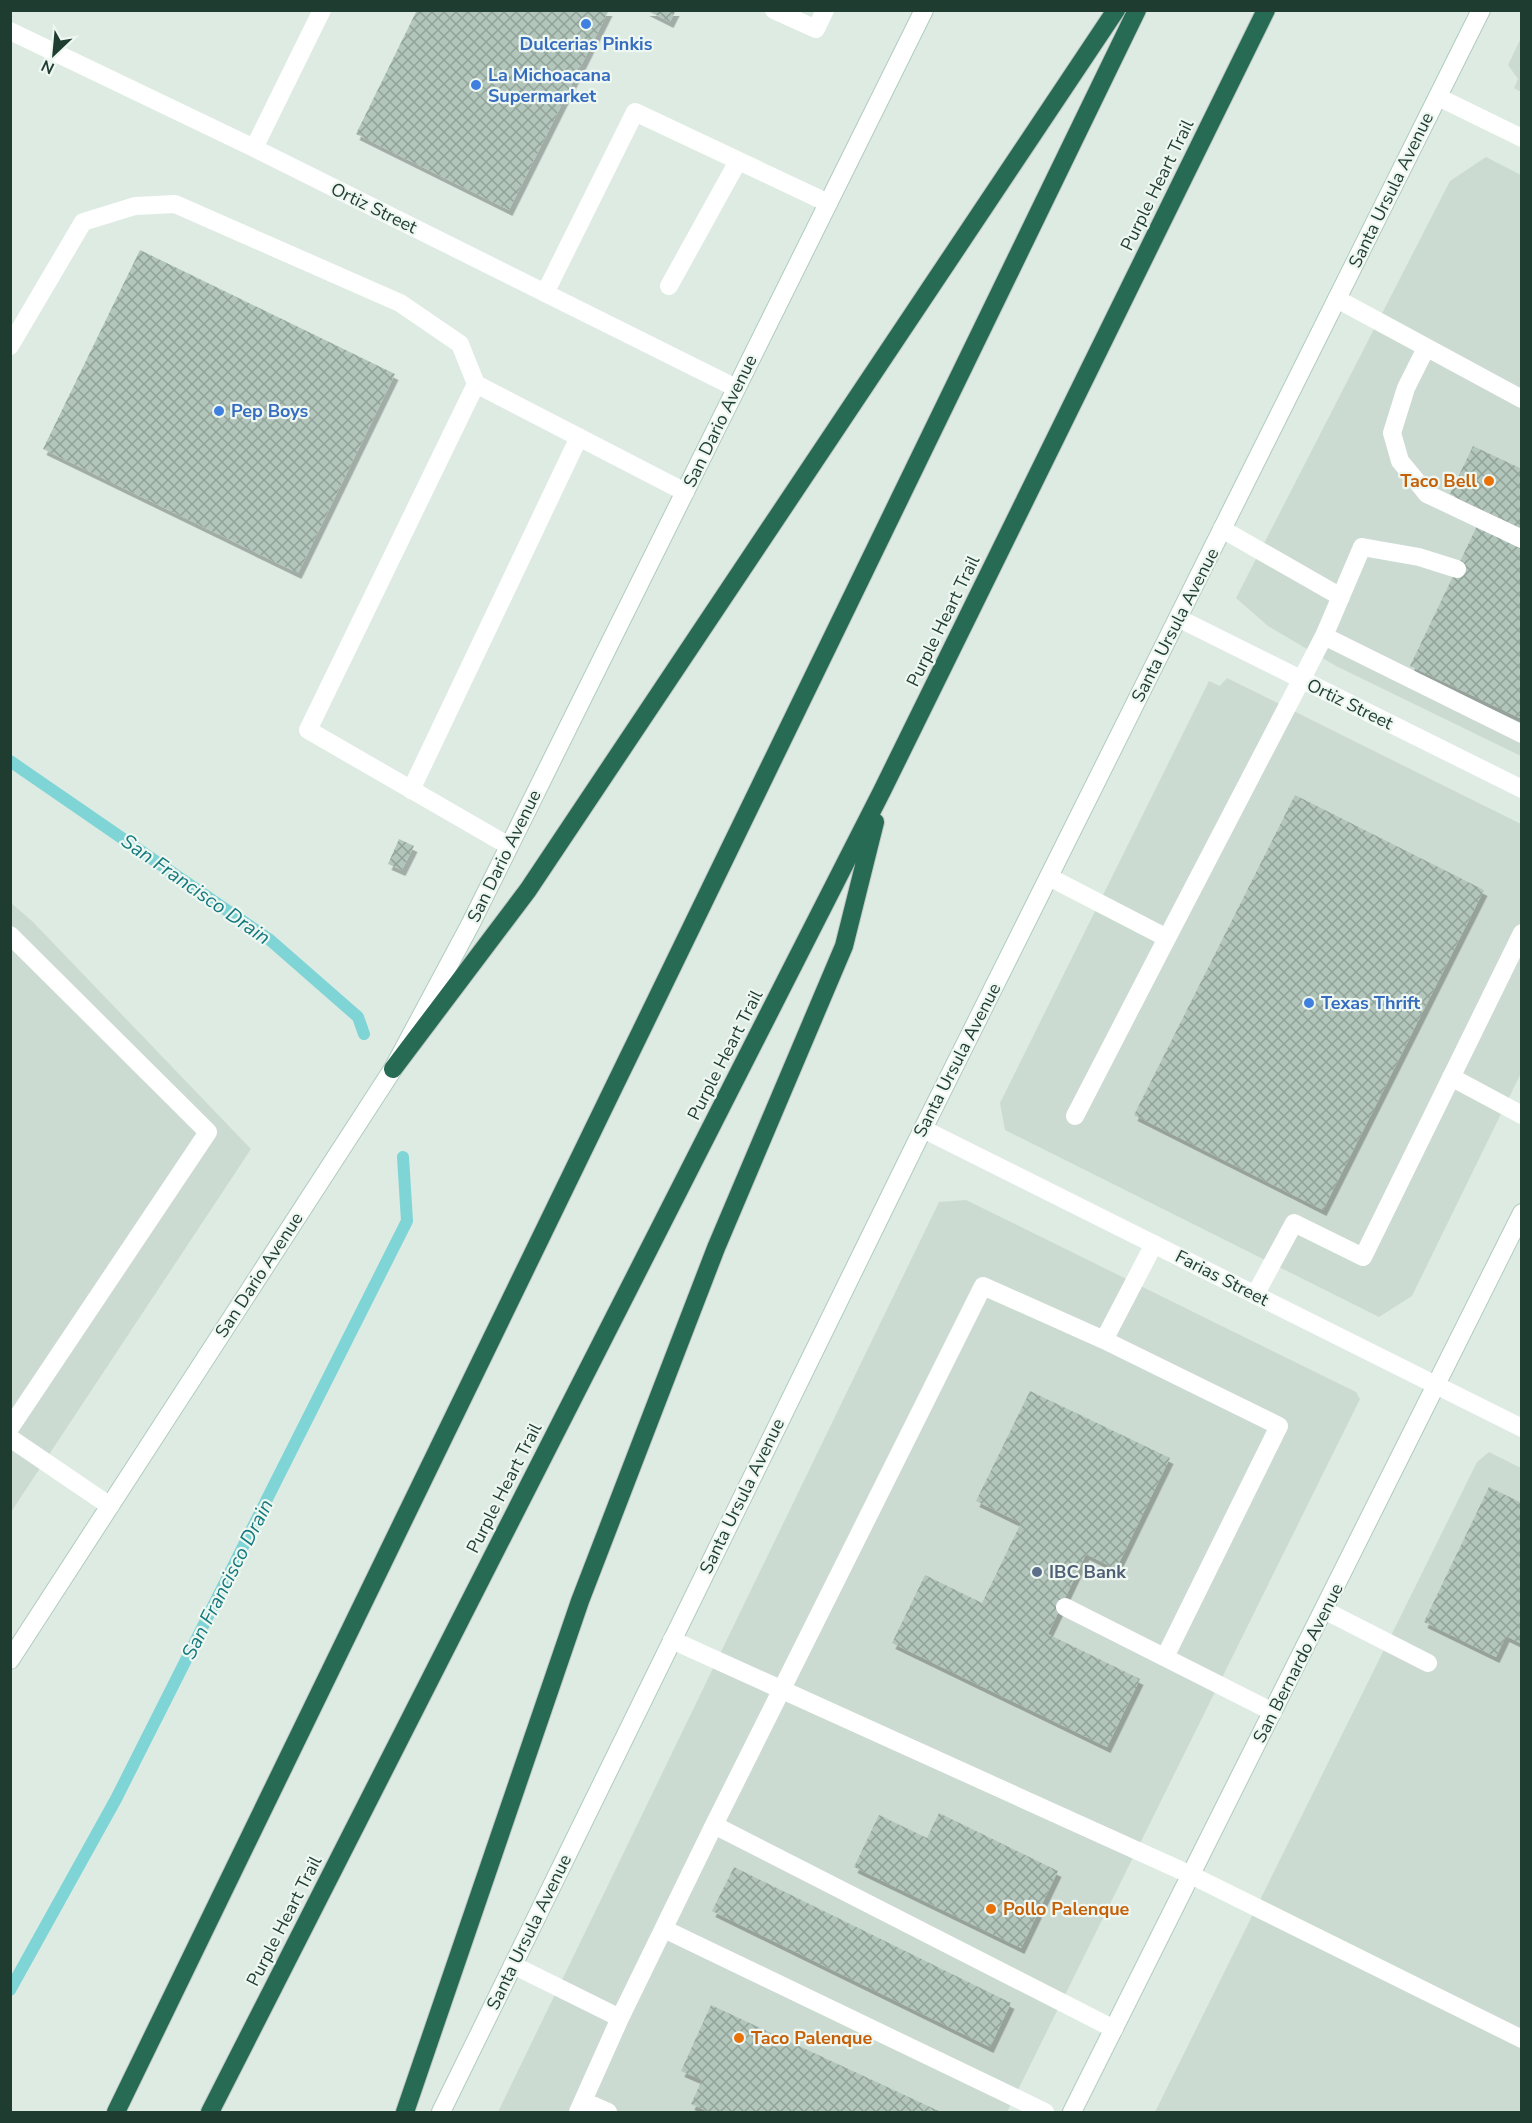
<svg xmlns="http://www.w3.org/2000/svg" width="1532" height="2123" font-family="'Nunito Sans',sans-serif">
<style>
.built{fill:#ccdbd2}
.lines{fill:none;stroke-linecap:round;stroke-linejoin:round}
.stream{stroke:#7fd4d6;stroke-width:12}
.building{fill:url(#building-cross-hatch);filter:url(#shadow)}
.secondary-casing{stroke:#b0ccbe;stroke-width:20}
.highway-casing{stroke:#c0c8c5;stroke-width:20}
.lane{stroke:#fff;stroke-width:18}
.street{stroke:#fff;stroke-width:18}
.secondary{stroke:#fff;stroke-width:18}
.highway{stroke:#276b54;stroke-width:18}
.shop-dot{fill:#3f7fe0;stroke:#eef7f1;stroke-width:2}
.food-dot{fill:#e8710a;stroke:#eef7f1;stroke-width:2}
.service-dot{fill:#5c6f8a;stroke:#eef7f1;stroke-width:2}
.labels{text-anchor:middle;stroke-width:4.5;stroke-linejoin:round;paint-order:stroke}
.shop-label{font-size:18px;font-weight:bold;fill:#366cbe;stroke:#eef7f1;text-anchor:start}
.street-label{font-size:18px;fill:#1e3c30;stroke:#eef7f1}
.food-label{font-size:18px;font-weight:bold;fill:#c56008;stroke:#eef7f1;text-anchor:start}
.service-label{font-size:18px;font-weight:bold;fill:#4e5e75;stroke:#eef7f1;text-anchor:start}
.water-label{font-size:20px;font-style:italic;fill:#13797d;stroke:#eef7f1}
</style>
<defs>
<pattern id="building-cross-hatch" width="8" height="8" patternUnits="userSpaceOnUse" patternTransform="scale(1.5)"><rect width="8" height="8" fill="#b3c6bc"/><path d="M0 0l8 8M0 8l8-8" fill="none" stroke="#91a299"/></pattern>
<filter id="shadow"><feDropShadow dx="3.5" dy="6" stdDeviation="0" flood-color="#0004"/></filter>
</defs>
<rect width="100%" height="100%" fill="#ddebe3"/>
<!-- built -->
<path class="built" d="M 1521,38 L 1522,92 L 1521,92 L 1514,88 L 1518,79 L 1508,65 Z
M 1486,157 L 1521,175 L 1521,756 L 1336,666 L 1268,626 L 1236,598 L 1450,181 Z
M 1227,678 L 1521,824 L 1521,1073 L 1412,1296 L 1379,1317 L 1005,1130 L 1000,1103 L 1209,681 L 1220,686 Z
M 11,903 L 32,921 L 251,1149 L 11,1512 Z
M 966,1200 L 1356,1392 L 1360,1399 L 1007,2112 L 498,2112 L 939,1202 Z
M 1489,1452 L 1521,1468 L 1521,2112 L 1155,2112 L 1477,1462 Z"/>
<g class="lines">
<!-- stream -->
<path class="stream" d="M 10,761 L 270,940 L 358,1017 L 364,1034
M 10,1990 L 116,1799 L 407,1221 L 403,1157"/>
</g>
<!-- building -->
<path class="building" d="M 417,10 L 609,10 L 509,210 L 356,134 Z
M 646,10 L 676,10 L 670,22 Z
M 140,250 L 395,374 L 298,573 L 43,449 Z
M 1473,446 L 1522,469 L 1522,529 L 1450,494 Z
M 1477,526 L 1522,548 L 1522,719 L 1410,666 Z
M 1295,795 L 1484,890 L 1323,1210 L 1134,1115 Z
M 399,839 L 414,846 L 402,870 L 388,864 Z
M 1030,1391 L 1170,1458 L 1116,1569 L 1086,1554 L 1048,1634 L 1140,1679 L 1107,1747 L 892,1643 L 925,1575 L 982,1603 L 1021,1523 L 976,1501 Z
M 1489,1487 L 1522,1503 L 1522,1644 L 1506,1636 L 1496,1657 L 1424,1622 Z
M 939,1813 L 1058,1871 L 1021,1948 L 854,1867 L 879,1815 L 927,1838 Z
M 734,1867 L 1011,2003 L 990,2047 L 712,1911 Z
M 711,2005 L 941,2112 L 709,2112 L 691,2104 L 702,2080 L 681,2071 Z"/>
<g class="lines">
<!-- secondary casing -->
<g class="secondary-casing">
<path id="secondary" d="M 10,1660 L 393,1069 L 470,925 L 924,10
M 441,2112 L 923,1129 L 1481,10
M 1072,2112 L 1522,1213"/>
</g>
<!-- highway casing -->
<g class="highway-casing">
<path id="highway" d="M 393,1069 L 528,890 L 1116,10
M 116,2112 L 1137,10
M 210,2112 L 882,791 L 1266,10
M 405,2112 L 580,1601 L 716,1248 L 844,946 L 875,822"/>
</g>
<!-- lane -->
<path class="lane" d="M 774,10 L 816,29 L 825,10
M 669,286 L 738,161
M 545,293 L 635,112 L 828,203
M 1337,299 L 1522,399
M 10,346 L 83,222 L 135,206 L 175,204 L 400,303 L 460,344 L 476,384
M 1426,348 L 1406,388 L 1392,433 L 1400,461 L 1427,494 L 1522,539
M 1222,529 L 1341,597
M 1324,636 L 1522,734
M 411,790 L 579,437
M 509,846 L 308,730 L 476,384 L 685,492
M 1049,877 L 1167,938 L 1324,636 L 1362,547 L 1419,557 L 1457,569
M 10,935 L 208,1132 L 10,1428
M 1451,1077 L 1522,1115
M 1075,1116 L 1167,938
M 1255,1295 L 1294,1223 L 1363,1257 L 1522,933
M 1104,1340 L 1154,1244
M 10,1438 L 110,1506
M 1065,1607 L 1273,1712
M 1324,1610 L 1428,1663
M 672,1640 L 1191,1875 L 1522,2039
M 714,1825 L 983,1286 L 1104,1340 L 1279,1426 L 1165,1657
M 664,1929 L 1045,2112
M 513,1965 L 620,2018
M 583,2101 L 608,2112
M 578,2112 L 620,2018 L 714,1825 L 1114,2029"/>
<!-- street -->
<path class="street" d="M 10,31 L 254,148 L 736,388
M 1438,97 L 1522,138
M 254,148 L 322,10
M 1178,618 L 1522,789
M 923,1129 L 1522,1428"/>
<!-- secondary -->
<use href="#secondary" class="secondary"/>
<!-- highway -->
<use href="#highway" class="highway"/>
</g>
<!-- markers -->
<g class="shop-dot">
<circle cx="586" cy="24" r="6"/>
<circle cx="476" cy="85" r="6"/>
<circle cx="219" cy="411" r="6"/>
<circle cx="1309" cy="1003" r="6"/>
</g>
<g class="food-dot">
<circle cx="1489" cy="481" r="6"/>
<circle cx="991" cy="1909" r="6"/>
<circle cx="739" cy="2038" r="6"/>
</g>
<circle class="service-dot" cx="1037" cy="1572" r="6"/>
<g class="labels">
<!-- shop labels -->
<g class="shop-label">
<text x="586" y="50" text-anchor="middle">Dulcerias Pinkis</text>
<text x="488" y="81">La Michoacana<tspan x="488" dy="21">Supermarket</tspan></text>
<text x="231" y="417">Pep Boys</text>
<text x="1321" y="1009">Texas Thrift</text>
</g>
<!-- street labels -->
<g class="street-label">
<text transform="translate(1157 185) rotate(-64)" y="6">Purple Heart Trail</text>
<text transform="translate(1391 190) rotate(-64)" y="6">Santa Ursula Avenue</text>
<text transform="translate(374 208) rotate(26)" y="6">Ortiz Street</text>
<text transform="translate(720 421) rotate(-64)" y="6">San Dario Avenue</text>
<text transform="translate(943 621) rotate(-64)" y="6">Purple Heart Trail</text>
<text transform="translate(1175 625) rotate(-63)" y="6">Santa Ursula Avenue</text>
<text transform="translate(1350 704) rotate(26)" y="6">Ortiz Street</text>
<text transform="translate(504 856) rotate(-64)" y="6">San Dario Avenue</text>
<text transform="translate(725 1055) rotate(-63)" y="6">Purple Heart Trail</text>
<text transform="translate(957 1060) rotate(-63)" y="6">Santa Ursula Avenue</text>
<text transform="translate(259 1275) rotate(-57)" y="6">San Dario Avenue</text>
<text transform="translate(1222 1278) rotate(27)" y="6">Farias Street</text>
<text transform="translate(504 1488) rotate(-63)" y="6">Purple Heart Trail</text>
<text transform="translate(742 1496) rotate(-64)" y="6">Santa Ursula Avenue</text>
<text transform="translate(1298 1663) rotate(-63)" y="6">San Bernardo Avenue</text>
<text transform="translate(284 1921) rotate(-63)" y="6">Purple Heart Trail</text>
<text transform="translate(529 1932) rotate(-64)" y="6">Santa Ursula Avenue</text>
</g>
<!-- food labels -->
<g class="food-label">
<text x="1477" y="487" text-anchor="end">Taco Bell</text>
<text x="1003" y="1915">Pollo Palenque</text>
<text x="751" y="2044">Taco Palenque</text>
</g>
<!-- service labels -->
<g class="service-label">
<text x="1049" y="1578">IBC Bank</text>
</g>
<!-- water labels -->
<g class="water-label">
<text transform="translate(196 889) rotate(35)" y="7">San Francisco Drain</text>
<text transform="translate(227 1579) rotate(-63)" y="7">San Francisco Drain</text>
</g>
</g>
<!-- border -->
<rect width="1532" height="2123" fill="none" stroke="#1e3c30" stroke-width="24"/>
<!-- north arrow -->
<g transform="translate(54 54) rotate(206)" stroke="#eef7f1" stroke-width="4.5" paint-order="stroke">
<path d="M0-4.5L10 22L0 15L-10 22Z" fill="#1e3c30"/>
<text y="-9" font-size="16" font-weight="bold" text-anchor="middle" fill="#1e3c30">N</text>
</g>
</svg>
